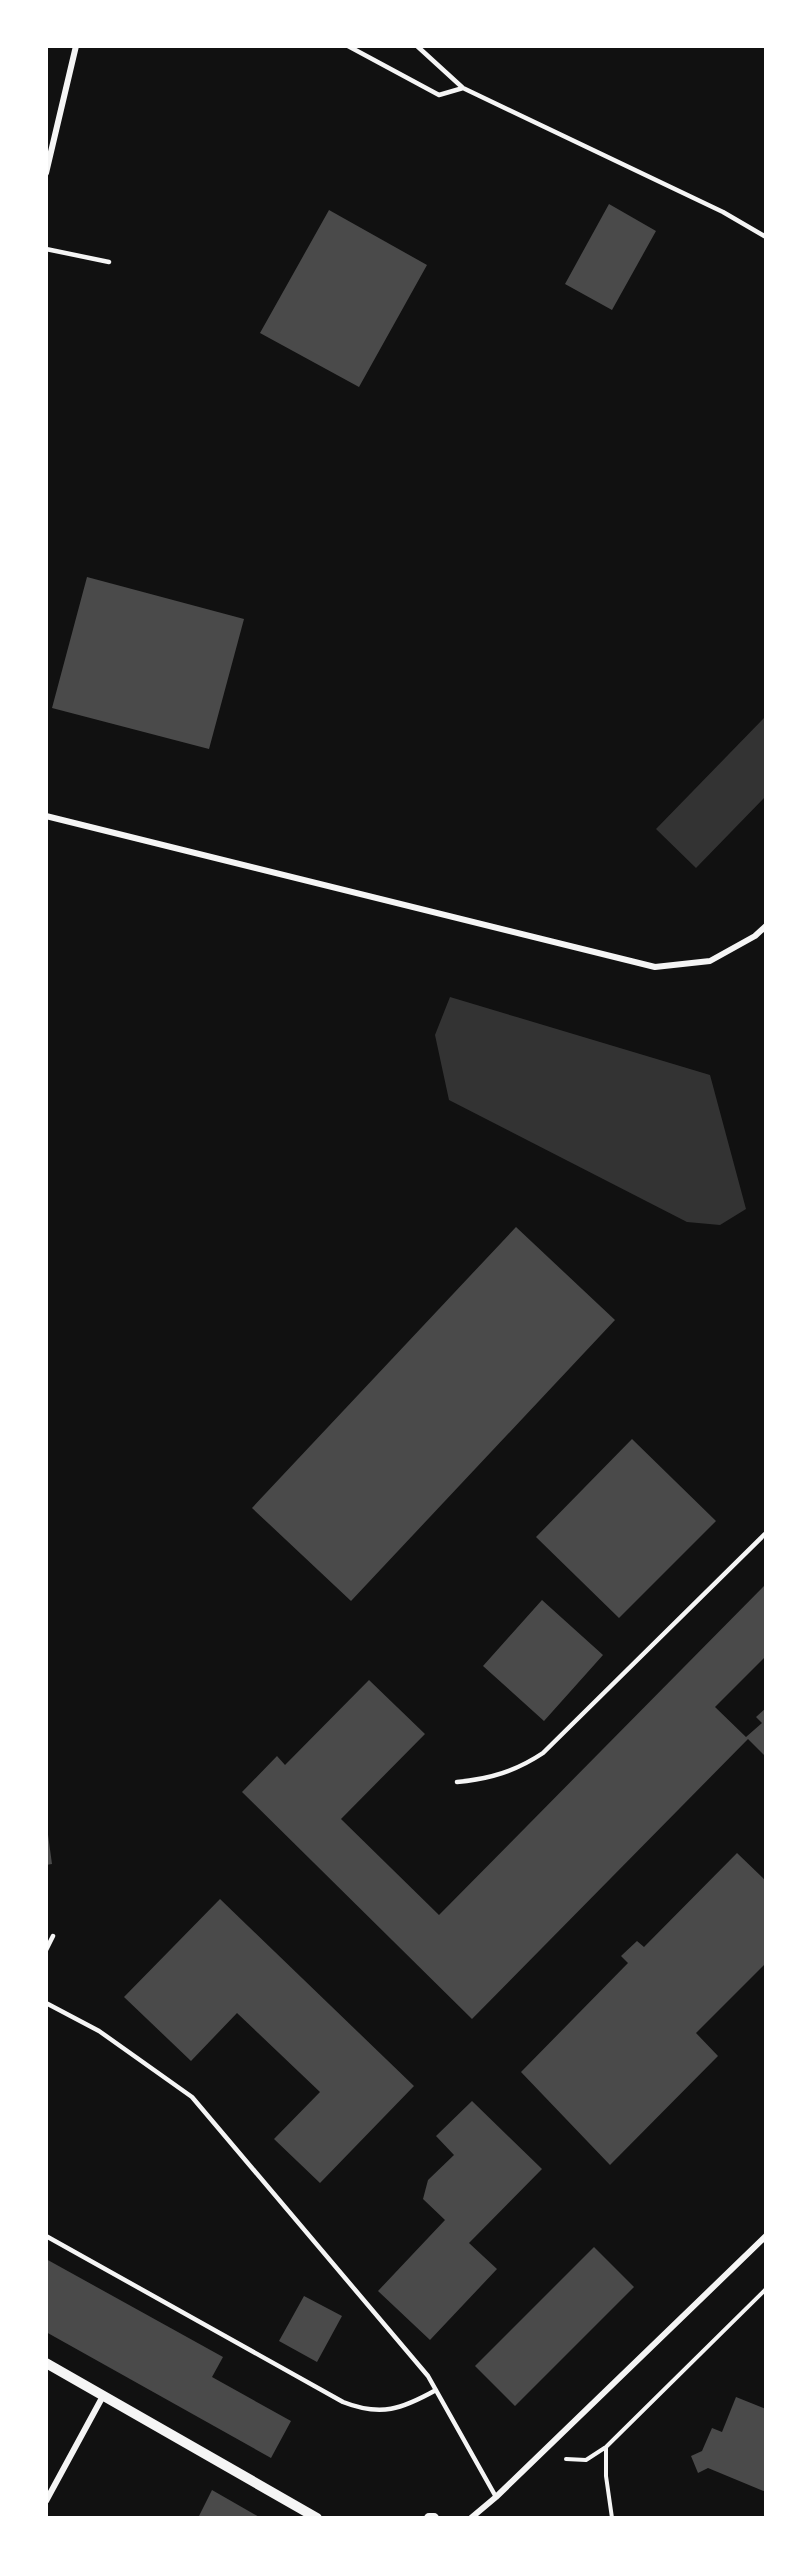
<svg xmlns="http://www.w3.org/2000/svg" width="812" height="2564" font-family="Merriweather,serif">
<style>
.water{fill:#333}
.building{fill:#4a4a4a}
.lines{fill:none;stroke-linecap:round;stroke-linejoin:round}
.path{stroke:#f5f5f5;stroke-width:4}
.service{stroke:#f5f5f5;stroke-width:4.5}
.minor{stroke:#f5f5f5;stroke-width:6}
.tertiary{stroke:#f5f5f5;stroke-width:10}
</style>
<rect width="100%" height="100%" fill="#111"/>
<!-- water -->
<path class="water" d="M 765,717 L 765,797 L 696,868 L 656,829 Z
M 450,997 L 710,1075 L 746,1209 L 720,1225 L 687,1222 L 449,1100 L 435,1035 Z"/>
<!-- building -->
<path class="building" d="M 609,204 L 656,231 L 612,310 L 565,284 Z
M 329,210 L 427,265 L 359,387 L 260,333 Z
M 87,577 L 244,619 L 209,749 L 52,708 Z
M 516,1227 L 615,1320 L 351,1601 L 252,1508 Z
M 632,1439 L 716,1521 L 619,1618 L 536,1537 Z
M 766,1584 L 766,1656 L 715,1707 L 746,1737 L 762,1723 L 756,1717 L 766,1708 L 766,1757 L 748,1739 L 472,2019 L 242,1792 L 277,1756 L 285,1765 L 369,1680 L 425,1734 L 341,1819 L 439,1915 Z
M 542,1600 L 603,1655 L 544,1721 L 483,1666 Z
M 46,1820 L 52,1864 L 46,1865 Z
M 737,1853 L 766,1881 L 766,1963 L 696,2033 L 718,2056 L 610,2165 L 521,2072 L 628,1963 L 621,1956 L 637,1941 L 644,1947 Z
M 220,1899 L 414,2086 L 320,2183 L 274,2139 L 320,2092 L 237,2013 L 191,2061 L 124,1997 Z
M 472,2101 L 542,2169 L 469,2243 L 497,2269 L 430,2340 L 378,2291 L 445,2220 L 423,2199 L 428,2180 L 454,2155 L 436,2136 Z
M 594,2247 L 634,2287 L 515,2406 L 475,2366 Z
M 46,2259 L 223,2357 L 212,2377 L 291,2421 L 271,2458 L 46,2332 Z
M 304,2296 L 342,2316 L 317,2362 L 279,2341 Z
M 736,2397 L 766,2409 L 766,2492 L 708,2468 L 698,2473 L 691,2456 L 702,2451 L 712,2428 L 722,2432 Z
M 212,2490 L 261,2518 L 198,2518 Z"/>
<g class="lines">
<!-- path -->
<path class="path" d="M 606,2447 L 606,2476 L 612,2518
M 566,2459 L 586,2460 L 606,2447 L 766,2289"/>
<!-- service -->
<path class="service" d="M 348,46 L 439,95 L 463,88
M 417,46 L 463,88 L 723,212 L 766,237
M 46,249 L 109,262
M 457,1782 C 490,1779 516,1771 543,1753 L 766,1533
M 46,1950 L 53,1936
M 46,2003 L 99,2031 L 192,2097 L 428,2376 L 496,2497
M 46,2236 L 343,2402 C 381,2417 402,2409 436,2390"/>
<!-- minor -->
<path class="minor" d="M 46,173 L 76,46
M 46,816 L 655,967 L 710,961 L 755,936 L 766,926
M 46,2501 L 103,2396
M 471,2518 L 496,2497 L 766,2236"/>
<!-- tertiary -->
<path class="tertiary" d="M 46,2363 L 317,2518
M 429,2518 L 434,2518"/>
</g>
<!-- border -->
<rect width="812" height="2564" fill="none" stroke="#ffffff" stroke-width="96"/>
</svg>
